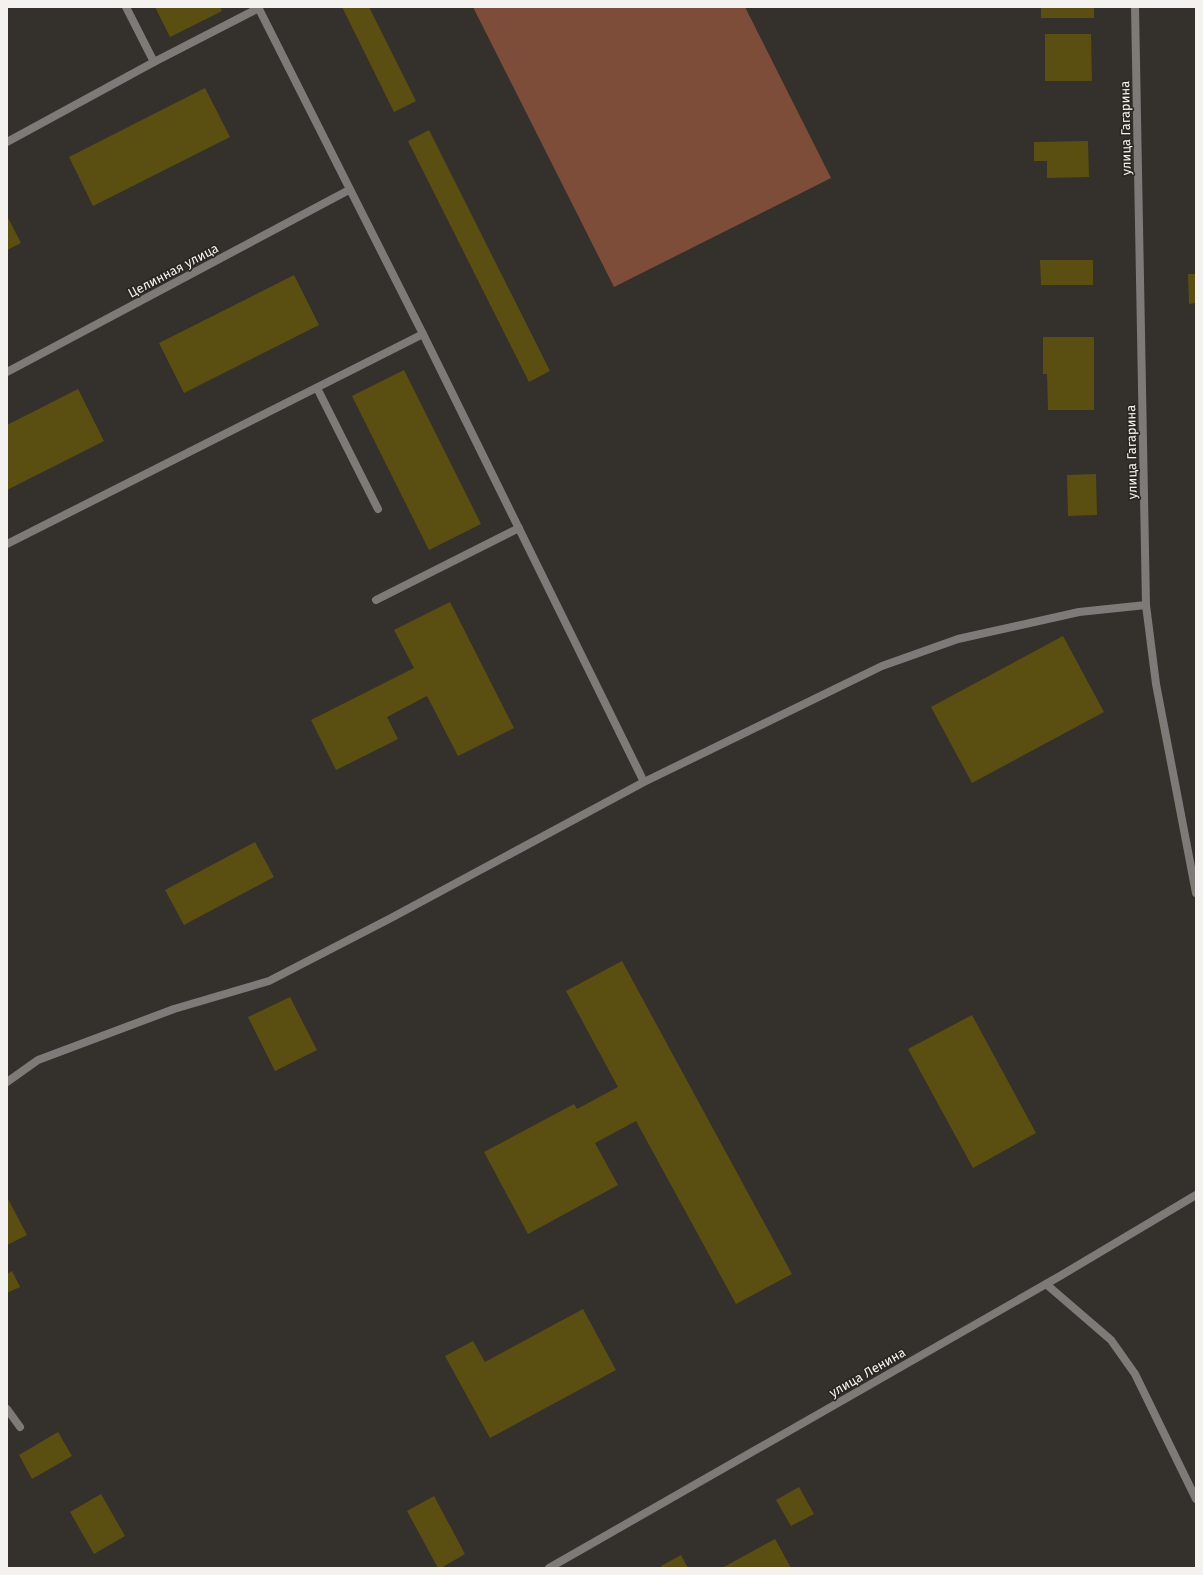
<svg xmlns="http://www.w3.org/2000/svg" width="1203" height="1575" font-family="'Fira Sans',sans-serif">
<style>
.green{fill:#7d4d3a}
.building{fill:#5a4f11}
.lines{fill:none;stroke-linecap:round;stroke-linejoin:round}
.lane{stroke:#7d7a78;stroke-width:8}
.street{stroke:#7d7a78;stroke-width:8}
.labels{text-anchor:middle;stroke-width:3.5;stroke-linejoin:round;paint-order:stroke}
.street-label{font-size:13px;fill:#f4f2ef;stroke:#2a2621}
</style>
<rect width="100%" height="100%" fill="#34302b"/>
<!-- green -->
<path class="green" d="M 473,7 L 745,7 L 831,178 L 614,287 Z"/>
<!-- building -->
<path class="building" d="M 155,7 L 220,7 L 222,11 L 170,37 Z
M 342,7 L 369,7 L 416,101 L 394,112 Z
M 1041,7 L 1094,7 L 1094,18 L 1041,18 Z
M 1045,34 L 1091,34 L 1092,81 L 1045,81 Z
M 205,88 L 230,137 L 93,206 L 69,157 Z
M 429,130 L 550,371 L 529,382 L 408,141 Z
M 1088,141 L 1089,177 L 1047,178 L 1047,161 L 1034,161 L 1034,142 Z
M 7,216 L 21,243 L 7,250 Z
M 1040,260 L 1093,260 L 1093,285 L 1041,285 Z
M 1188,274 L 1196,274 L 1196,303 L 1189,304 Z
M 294,275 L 319,325 L 184,393 L 159,343 Z
M 1043,337 L 1094,337 L 1094,410 L 1048,410 L 1047,374 L 1043,374 Z
M 404,370 L 481,524 L 429,550 L 352,396 Z
M 78,389 L 104,441 L 7,490 L 7,425 Z
M 1096,474 L 1097,515 L 1068,516 L 1067,475 Z
M 450,602 L 514,728 L 458,756 L 427,696 L 387,717 L 398,739 L 336,770 L 311,720 L 414,668 L 394,630 Z
M 1063,636 L 1104,712 L 972,783 L 931,707 Z
M 255,842 L 274,877 L 184,925 L 165,890 Z
M 622,961 L 792,1274 L 736,1304 L 636,1121 L 595,1143 L 618,1185 L 528,1234 L 484,1152 L 574,1104 L 577,1109 L 618,1087 L 566,991 Z
M 290,997 L 317,1050 L 275,1071 L 248,1017 Z
M 972,1015 L 1036,1133 L 973,1168 L 908,1049 Z
M 7,1197 L 27,1235 L 7,1245 Z
M 12,1271 L 20,1287 L 7,1293 L 7,1274 Z
M 583,1309 L 616,1370 L 490,1438 L 445,1356 L 473,1341 L 485,1362 Z
M 58,1432 L 72,1456 L 32,1479 L 19,1455 Z
M 799,1487 L 814,1514 L 791,1526 L 776,1500 Z
M 101,1494 L 125,1536 L 94,1554 L 70,1512 Z
M 434,1496 L 465,1554 L 441,1568 L 438,1568 L 407,1511 Z
M 775,1539 L 791,1568 L 722,1568 Z
M 681,1555 L 688,1568 L 662,1568 L 661,1566 Z"/>
<g class="lines">
<!-- lane -->
<path class="lane" d="M 126,7 L 154,62
M 317,388 L 378,509
M 7,544 L 423,334
M 376,600 L 519,528
M 1046,1284 L 1111,1340 L 1135,1374 L 1196,1499
M 7,1409 L 20,1427"/>
<!-- street -->
<path class="street" d="M 258,7 L 423,334 L 644,782
M 1135,7 L 1146,605 L 1156,684 L 1196,893
M 7,142 L 154,62 L 259,8
M 7,372 L 349,190
M 7,1082 L 38,1060 L 174,1009 L 269,981 L 391,918 L 644,782 L 882,666 L 958,639 L 1079,612 L 1146,605
M 549,1568 L 1060,1276 L 1196,1195"/>
</g>
<g class="labels">
<!-- street labels -->
<g class="street-label">
<text transform="translate(1125 128) rotate(-91)" y="5">улица Гагарина</text>
<text transform="translate(173 270) rotate(-28)" y="5">Целинная улица</text>
<text transform="translate(1131 452) rotate(-91)" y="5">улица Гагарина</text>
<text transform="translate(867 1372) rotate(-30)" y="5">улица Ленина</text>
</g>
</g>
<!-- border -->
<rect width="1203" height="1575" fill="none" stroke="#f4f2ef" stroke-width="16"/>
</svg>
